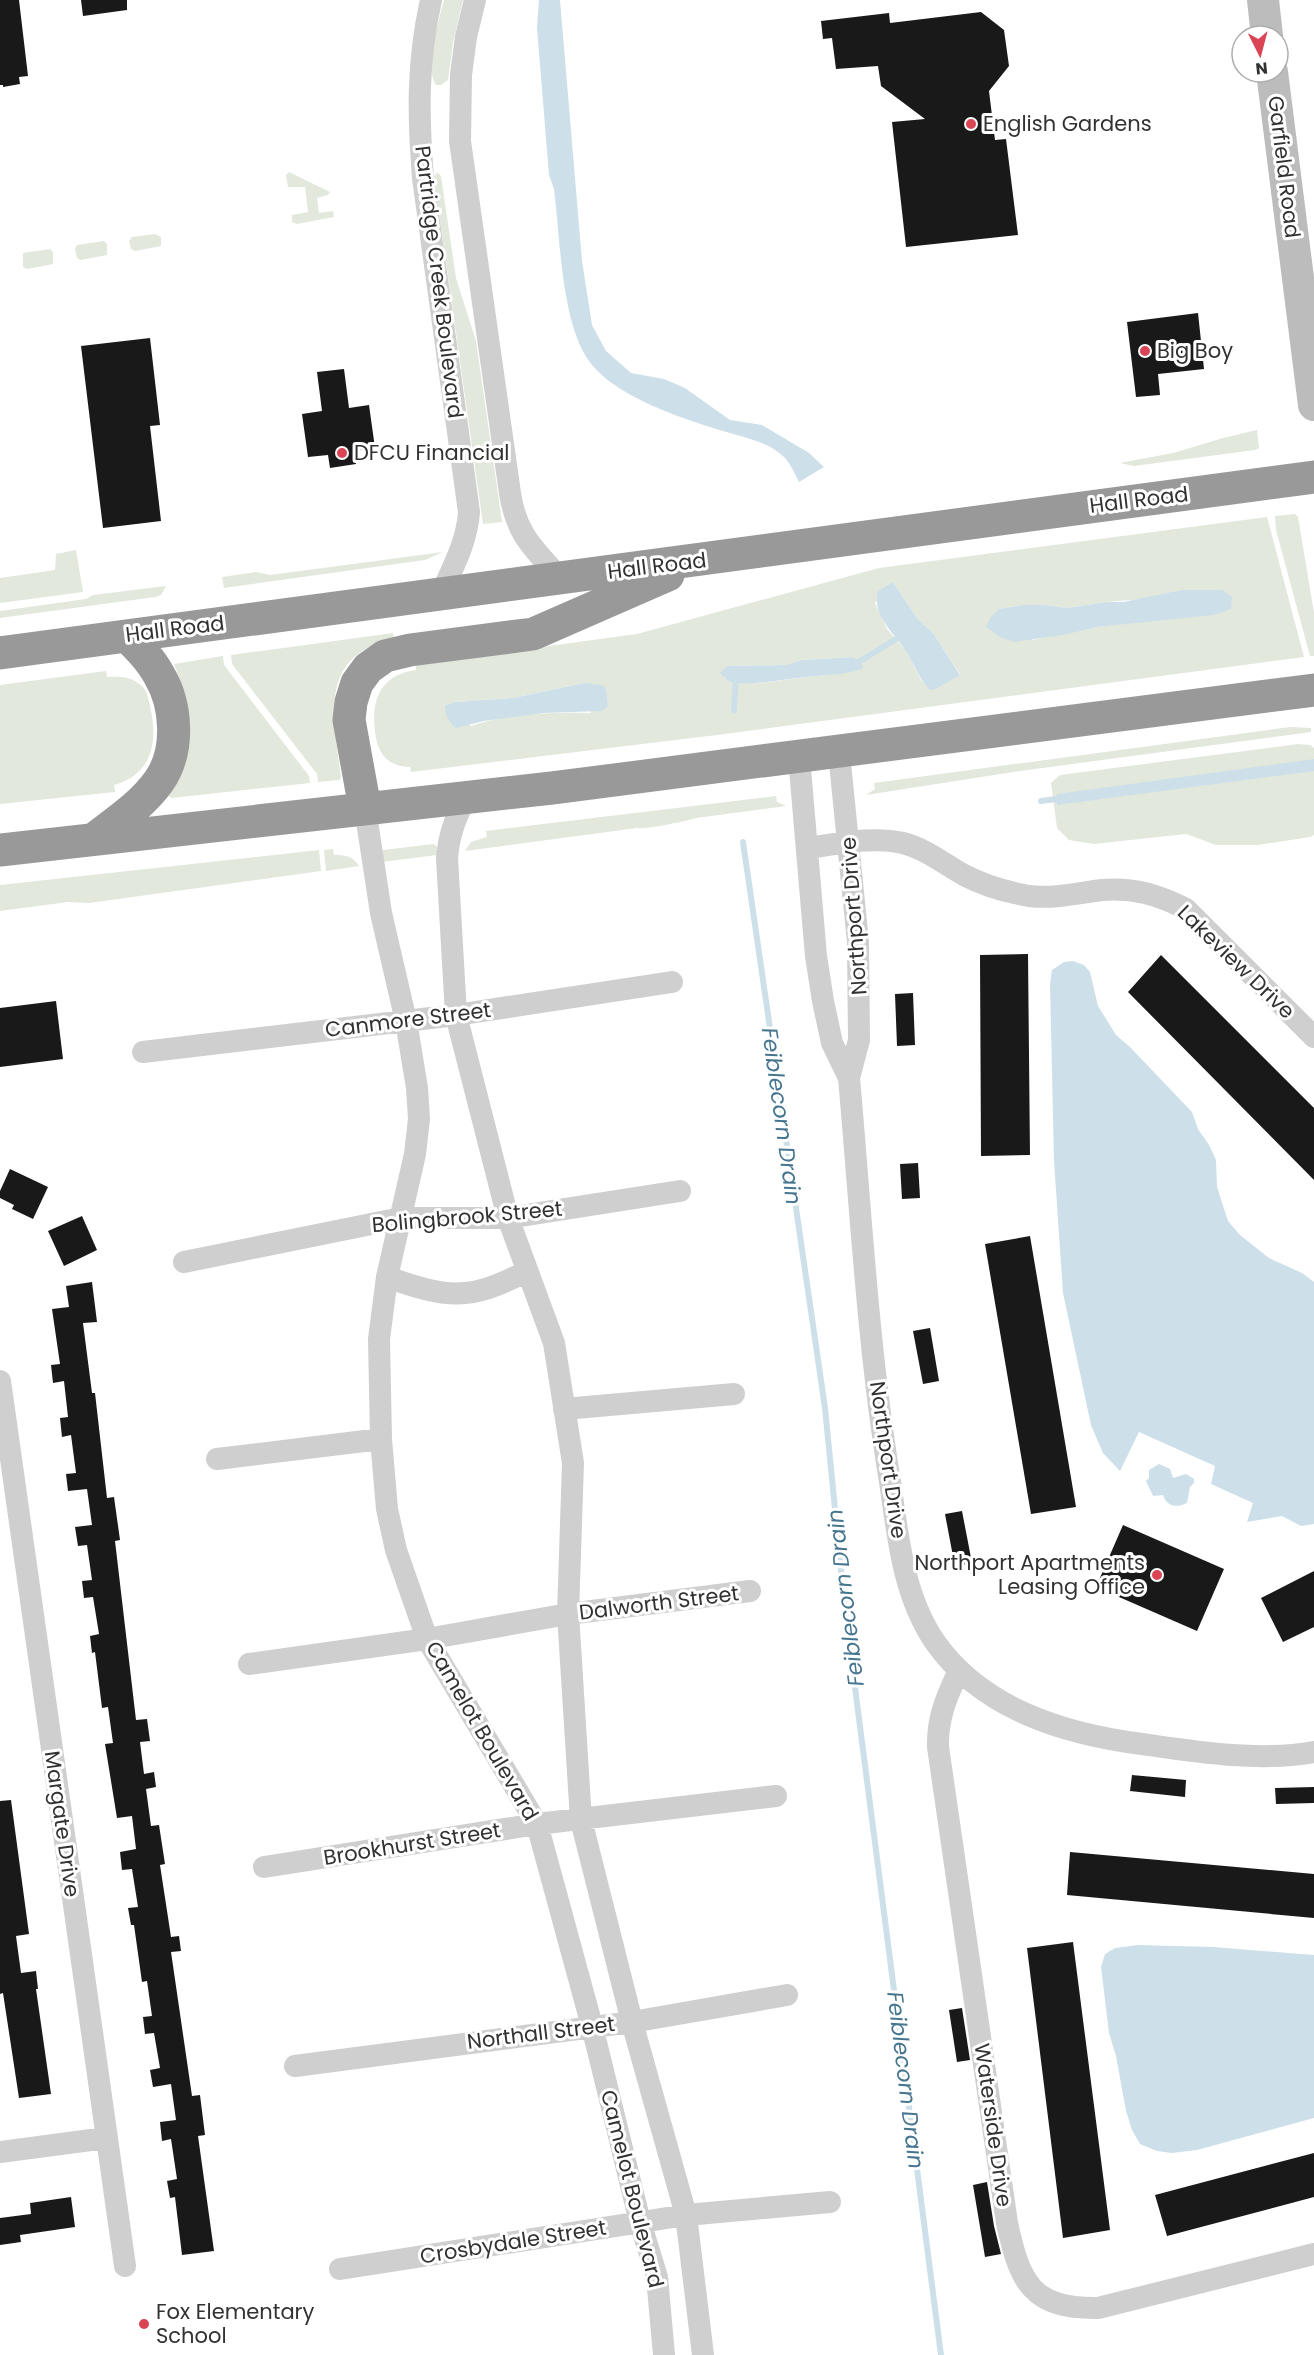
<svg xmlns="http://www.w3.org/2000/svg" width="1314" height="2355" font-family="Poppins,sans-serif">
<style>
.green{fill:#e2e8dc;fill-rule:evenodd}
.water{fill:#cde0e9}
.lines{fill:none;stroke-linecap:round;stroke-linejoin:round}
.stream{stroke:#cde0e9;stroke-width:6}
.building{fill:#191919}
.street{stroke:#cfcfcf;stroke-width:22}
.secondary{stroke:#bcbcbc;stroke-width:32}
.highway{stroke:#999;stroke-width:33}
.poi-dot{fill:#d94555;stroke:#fff;stroke-width:2}
.labels{text-anchor:middle;stroke-width:6;stroke-linejoin:round;paint-order:stroke}
.poi-label{font-size:21px;fill:#323232;stroke:#fff;text-anchor:start}
.street-label{font-size:21px;fill:#323232;stroke:#fff}
.water-label{font-size:22px;font-style:italic;fill:#45758f;stroke:#fff}
</style>
<rect width="100%" height="100%" fill="#fff"/>
<!-- green -->
<path class="green" d="M 444,0 L 463,0 L 453,43 L 448,80 L 441,85 L 436,85 C 424,68 439,20 444,0 Z
M 289,172 L 330,192 L 328,195 L 317,198 L 319,213 L 333,211 L 334,217 L 297,224 L 292,222 L 292,215 L 308,212 L 305,187 L 288,187 L 286,175 Z
M 437,172 L 441,176 L 456,278 L 476,341 L 502,522 L 483,524 L 434,177 Z
M 155,234 L 161,237 L 161,246 L 135,251 L 131,249 L 129,241 L 132,237 Z
M 104,241 L 107,244 L 107,255 L 81,260 L 77,258 L 75,249 L 77,245 Z
M 50,249 L 53,252 L 53,264 L 27,269 L 23,267 L 23,253 Z
M 1257,430 L 1259,448 L 1255,450 L 1134,466 L 1120,463 L 1173,453 L 1223,438 Z
M 1295,514 L 1298,517 L 1314,613 L 1314,656 L 1310,656 L 1276,530 L 1275,516 Z
M 1267,517 L 1304,657 L 725,734 L 411,772 L 410,767 C 387,766 378,754 375,732 C 371,700 380,675 416,670 L 416,664 L 637,634 L 879,568 ZM 893,582 L 917,618 L 934,634 L 960,674 L 934,690 L 921,680 L 906,651 L 887,629 L 875,603 L 887,586 ZM 1182,590 L 1223,590 L 1196,617 L 1178,617 L 1097,627 L 1033,640 L 999,609 L 1022,605 L 1045,605 L 1067,608 L 1106,602 L 1144,599 ZM 851,657 L 848,671 C 834,676 821,675 806,677 C 779,680 750,688 724,678 L 723,675 L 727,666 L 786,665 L 802,660 ZM 584,683 L 591,713 C 551,712 509,713 471,726 L 445,705 L 455,702 L 513,698 Z
M 76,550 L 83,592 L 0,603 L 0,578 L 55,570 L 56,554 Z
M 443,552 L 425,560 L 224,588 L 222,577 L 256,572 L 270,575 Z
M 166,586 L 161,595 L 155,597 L 0,618 L 0,611 L 86,599 L 93,595 Z
M 393,633 L 394,639 C 316,655 334,720 341,778 L 339,780 L 318,782 L 317,774 L 232,664 L 231,655 Z
M 223,656 L 224,665 L 309,776 L 310,783 L 171,798 L 169,796 L 181,683 L 174,664 Z
M 106,671 L 107,677 C 123,676 136,677 146,691 C 158,729 160,772 114,785 L 115,792 L 0,804 L 0,685 Z
M 1290,727 L 1311,728 L 1311,732 L 1020,771 L 866,795 L 875,789 L 874,783 Z
M 1298,744 L 1310,745 L 1314,748 L 1314,835 L 1310,837 L 1258,845 L 1216,845 L 1186,834 L 1094,844 L 1069,840 L 1057,828 L 1051,783 L 1060,775 Z
M 776,796 L 777,802 L 786,806 L 696,818 C 687,821 644,830 637,828 L 465,851 L 471,842 L 487,837 L 486,831 Z
M 434,844 L 437,847 L 437,855 L 382,862 L 381,852 L 383,850 Z
M 333,849 L 334,855 C 345,855 353,856 359,866 L 326,871 L 324,850 Z
M 319,850 L 321,871 L 89,903 L 68,902 L 0,911 L 0,885 Z"/>
<!-- water -->
<path class="water" d="M 539,0 L 560,0 L 582,261 L 592,325 L 606,351 L 631,373 L 664,379 L 685,388 L 730,420 L 762,425 L 809,453 L 824,467 L 799,482 C 795,474 791,465 785,458 C 768,441 745,438 723,431 C 681,418 608,395 585,355 C 561,313 560,237 554,189 L 549,175 L 537,28 Z
M 893,582 L 917,618 L 934,634 L 960,675 L 934,690 L 929,689 C 919,678 914,665 907,653 C 895,633 871,616 878,591 Z
M 1182,590 L 1223,590 L 1232,597 L 1231,609 L 1214,615 L 1097,627 L 1063,635 L 1014,642 L 1000,637 L 986,627 L 990,618 L 999,609 L 1022,605 L 1045,605 L 1067,608 L 1106,602 L 1123,602 Z
M 851,657 L 856,659 L 863,666 L 862,669 C 844,675 825,675 806,677 C 783,679 759,685 736,683 C 729,682 724,678 720,673 L 727,666 L 786,665 L 802,660 Z
M 584,683 L 602,685 L 606,689 L 608,706 L 602,711 L 544,713 L 484,721 L 456,728 C 448,722 445,715 445,705 L 455,702 L 513,698 Z
M 1314,759 L 1314,771 L 1057,805 L 1057,794 Z
M 1073,961 L 1084,965 L 1090,972 L 1098,1006 L 1116,1035 L 1130,1047 L 1192,1112 L 1198,1129 L 1209,1145 L 1216,1160 L 1217,1187 L 1228,1221 L 1240,1235 L 1269,1258 L 1302,1273 L 1314,1282 L 1314,1524 L 1301,1526 L 1282,1516 L 1247,1522 L 1253,1503 L 1211,1484 L 1215,1466 L 1139,1432 L 1120,1471 L 1103,1453 L 1091,1425 L 1063,1293 L 1054,1161 L 1050,984 L 1052,970 L 1064,962 Z
M 1159,1464 L 1170,1469 L 1173,1478 L 1186,1474 L 1194,1479 L 1194,1483 L 1190,1487 L 1187,1503 C 1177,1508 1167,1507 1163,1495 L 1153,1496 L 1146,1481 L 1149,1478 L 1149,1470 Z
M 1138,1945 L 1213,1947 L 1314,1955 L 1314,2118 L 1197,2150 L 1172,2153 L 1157,2151 L 1140,2144 L 1132,2130 L 1126,2111 L 1116,2056 L 1109,2033 L 1101,1967 L 1105,1954 L 1115,1948 Z"/>
<g class="lines">
<!-- stream -->
<path class="stream" d="M 853,663 L 857,663 L 901,636
M 734,710 L 736,675
M 1041,801 L 1064,798
M 743,842 L 825,1408 L 845,1610 L 941,2355"/>
</g>
<!-- building -->
<path class="building" d="M 0,0 L 19,0 L 28,76 L 19,77 L 20,84 L 3,87 L 3,85 L 0,85 Z
M 81,0 L 127,0 L 127,10 L 83,16 Z
M 981,12 L 1004,30 L 1009,66 L 989,91 L 995,140 L 1006,139 L 1018,235 L 906,247 L 892,122 L 925,119 L 881,86 L 878,66 L 836,69 L 832,38 L 823,39 L 821,21 L 889,13 L 890,23 Z
M 1198,313 L 1204,369 L 1158,374 L 1160,395 L 1136,397 L 1127,322 Z
M 150,338 L 160,425 L 150,426 L 161,521 L 103,528 L 81,346 Z
M 344,369 L 349,408 L 369,405 L 375,448 L 355,451 L 356,464 L 330,468 L 328,455 L 308,457 L 302,414 L 322,411 L 317,372 Z
M 1028,954 L 1030,1155 L 981,1156 L 980,955 Z
M 1161,955 L 1314,1108 L 1314,1180 L 1128,992 Z
M 913,993 L 915,1045 L 897,1046 L 895,994 Z
M 56,1001 L 63,1059 L 0,1067 L 0,1008 Z
M 918,1163 L 920,1198 L 902,1199 L 900,1164 Z
M 10,1169 L 48,1187 L 33,1219 L 12,1209 L 14,1205 L 0,1198 L 0,1191 Z
M 82,1216 L 97,1250 L 64,1266 L 48,1231 Z
M 1030,1236 L 1076,1507 L 1031,1514 L 985,1244 Z
M 92,1282 L 97,1322 L 83,1323 L 92,1393 L 95,1393 L 107,1498 L 114,1497 L 120,1540 L 115,1541 L 136,1720 L 147,1719 L 150,1741 L 140,1742 L 144,1774 L 154,1772 L 156,1787 L 146,1789 L 151,1826 L 159,1825 L 165,1864 L 160,1865 L 171,1937 L 179,1936 L 181,1951 L 171,1952 L 192,2096 L 200,2095 L 205,2135 L 198,2136 L 214,2251 L 182,2255 L 175,2197 L 170,2198 L 167,2181 L 177,2179 L 171,2139 L 162,2141 L 160,2122 L 176,2120 L 171,2084 L 153,2087 L 150,2070 L 160,2068 L 154,2033 L 145,2034 L 143,2017 L 152,2016 L 147,1981 L 142,1982 L 134,1925 L 131,1925 L 128,1908 L 138,1907 L 132,1869 L 122,1870 L 120,1852 L 136,1849 L 132,1816 L 117,1818 L 105,1744 L 113,1743 L 108,1707 L 102,1708 L 95,1652 L 92,1653 L 90,1636 L 99,1634 L 93,1597 L 84,1598 L 82,1581 L 92,1580 L 87,1545 L 78,1546 L 75,1527 L 92,1525 L 87,1489 L 68,1491 L 66,1474 L 76,1473 L 71,1435 L 62,1437 L 60,1418 L 68,1417 L 64,1381 L 53,1383 L 51,1365 L 60,1364 L 52,1309 L 69,1307 L 66,1286 Z
M 930,1328 L 939,1381 L 923,1384 L 913,1331 Z
M 962,1511 L 972,1563 L 955,1567 L 945,1514 Z
M 1123,1525 L 1224,1569 L 1197,1631 L 1096,1587 Z
M 1314,1571 L 1314,1627 L 1283,1642 L 1261,1598 Z
M 1132,1775 L 1186,1780 L 1185,1797 L 1130,1791 Z
M 1314,1787 L 1314,1803 L 1276,1804 L 1275,1788 Z
M 11,1800 L 29,1934 L 16,1936 L 21,1973 L 36,1971 L 38,1989 L 36,1989 L 51,2094 L 19,2098 L 3,1993 L 0,1994 L 0,1801 Z
M 1070,1852 L 1314,1874 L 1314,1918 L 1067,1895 Z
M 1073,1942 L 1110,2230 L 1063,2238 L 1027,1948 Z
M 962,2008 L 970,2060 L 957,2062 L 949,2010 Z
M 1314,2153 L 1314,2197 L 1167,2236 L 1155,2195 Z
M 987,2182 L 994,2226 L 1001,2254 L 985,2257 L 973,2185 Z
M 71,2197 L 75,2227 L 20,2235 L 21,2242 L 0,2245 L 0,2218 L 31,2214 L 30,2203 Z"/>
<g class="lines">
<!-- street -->
<path class="street" d="M 431,0 C 417,62 418,116 423,178 L 469,512 C 467,542 453,567 441,594
M 475,0 L 466,37 L 461,75 L 460,141 L 510,493 C 516,534 533,548 560,578
M 839,753 L 858,942 L 859,1040 L 849,1078 C 861,1213 868,1348 890,1482 C 898,1537 903,1595 935,1642 C 982,1709 1064,1734 1142,1744 C 1197,1752 1259,1762 1314,1752
M 799,757 L 816,956 L 823,1001 L 832,1043 L 849,1078
M 466,798 C 455,818 449,835 447,858 L 456,1015 L 508,1218 L 554,1343 L 573,1463 L 568,1614 L 581,1820 L 632,2022 L 686,2215 L 703,2355
M 365,808 L 381,913 L 406,1021 L 417,1088 L 419,1119 L 415,1154 L 387,1277 L 379,1339 L 381,1439 L 387,1509 L 396,1550 L 427,1639 L 537,1824 L 592,2026 L 640,2222 L 657,2277 L 664,2355
M 807,848 C 838,844 872,836 903,843 C 926,849 944,864 964,875 C 985,886 1006,892 1029,896 C 1054,899 1078,893 1102,890 C 1133,887 1159,895 1186,909 L 1314,1037
M 143,1052 L 456,1015 L 672,982
M 184,1262 L 401,1218 L 508,1218 L 680,1191
M 387,1277 C 447,1298 468,1302 527,1271
M 0,1381 L 125,2266
M 564,1409 L 734,1394
M 217,1459 L 381,1439
M 249,1664 L 427,1639 L 568,1614 L 750,1591
M 959,1670 C 947,1696 937,1718 938,1747 L 1007,2223 C 1020,2283 1032,2309 1098,2308 L 1314,2254
M 264,1867 L 537,1824 L 776,1796
M 295,2066 L 632,2022 L 787,1995
M 0,2152 L 106,2138
M 340,2269 L 686,2215 L 830,2202"/>
<!-- secondary -->
<path class="secondary" d="M 1263,0 L 1267,36
M 1272,72 L 1314,405"/>
<!-- highway -->
<path class="highway" d="M 0,653 L 1314,477
M 365,808 L 349,720 L 351,702 L 357,683 L 368,668 L 385,656 L 410,650 L 533,634 L 668,575
M 94,839 C 117,821 142,805 159,781 C 180,751 177,705 159,675 C 151,660 139,648 127,636
M 0,850 L 552,788 L 1314,690"/>
</g>
<!-- markers -->
<g class="poi-dot">
<circle cx="971" cy="124" r="6"/>
<circle cx="1145" cy="351" r="6"/>
<circle cx="342" cy="453" r="6"/>
<circle cx="1157" cy="1575" r="6"/>
<circle cx="144" cy="2324" r="6"/>
</g>
<g class="labels">
<!-- poi labels -->
<g class="poi-label">
<text x="983" y="131">English Gardens</text>
<text x="1157" y="358">Big Boy</text>
<text x="354" y="460">DFCU Financial</text>
<text x="1145" y="1570" text-anchor="end">Northport Apartments<tspan x="1145" dy="24">Leasing Office</tspan></text>
<text x="156" y="2319">Fox Elementary<tspan x="156" dy="24">School</tspan></text>
</g>
<!-- street labels -->
<g class="street-label">
<text transform="translate(1284 167) rotate(83)" y="7">Garfield Road</text>
<text transform="translate(439 282) rotate(83)" y="7">Partridge Creek Boulevard</text>
<text transform="translate(1139 500) rotate(-7)" y="7">Hall Road</text>
<text transform="translate(657 566) rotate(-7)" y="7">Hall Road</text>
<text transform="translate(175 629) rotate(-7)" y="7">Hall Road</text>
<text transform="translate(854 916) rotate(-94)" y="7">Northport Drive</text>
<text transform="translate(1236 962) rotate(44)" y="7">Lakeview Drive</text>
<text transform="translate(408 1020) rotate(-7)" y="7">Canmore Street</text>
<text transform="translate(467 1217) rotate(-5)" y="7">Bolingbrook Street</text>
<text transform="translate(888 1460) rotate(82)" y="7">Northport Drive</text>
<text transform="translate(659 1603) rotate(-7)" y="7">Dalworth Street</text>
<text transform="translate(482 1731) rotate(60)" y="7">Camelot Boulevard</text>
<text transform="translate(62 1824) rotate(82)" y="7">Margate Drive</text>
<text transform="translate(412 1844) rotate(-9)" y="7">Brookhurst Street</text>
<text transform="translate(541 2033) rotate(-7)" y="7">Northall Street</text>
<text transform="translate(993 2125) rotate(82)" y="7">Waterside Drive</text>
<text transform="translate(632 2189) rotate(76)" y="7">Camelot Boulevard</text>
<text transform="translate(513 2242) rotate(-9)" y="7">Crosbydale Street</text>
</g>
<!-- water labels -->
<g class="water-label">
<text transform="translate(782 1116) rotate(82)" y="8">Feiblecorn Drain</text>
<text transform="translate(845 1598) rotate(-97)" y="8">Feiblecorn Drain</text>
<text transform="translate(906 2080) rotate(83)" y="8">Feiblecorn Drain</text>
</g>
</g>
<!-- north arrow -->
<g transform="translate(1260 54) rotate(174)"><circle r="28" fill="#ffffff" stroke="#adadad" stroke-width="1.5"/>
<path d="M0-4.5L10 22L0 15L-10 22Z" fill="#d94555"/>
<text y="-9" font-size="16" font-weight="bold" text-anchor="middle" fill="#323232">N</text>
</g>
</svg>
